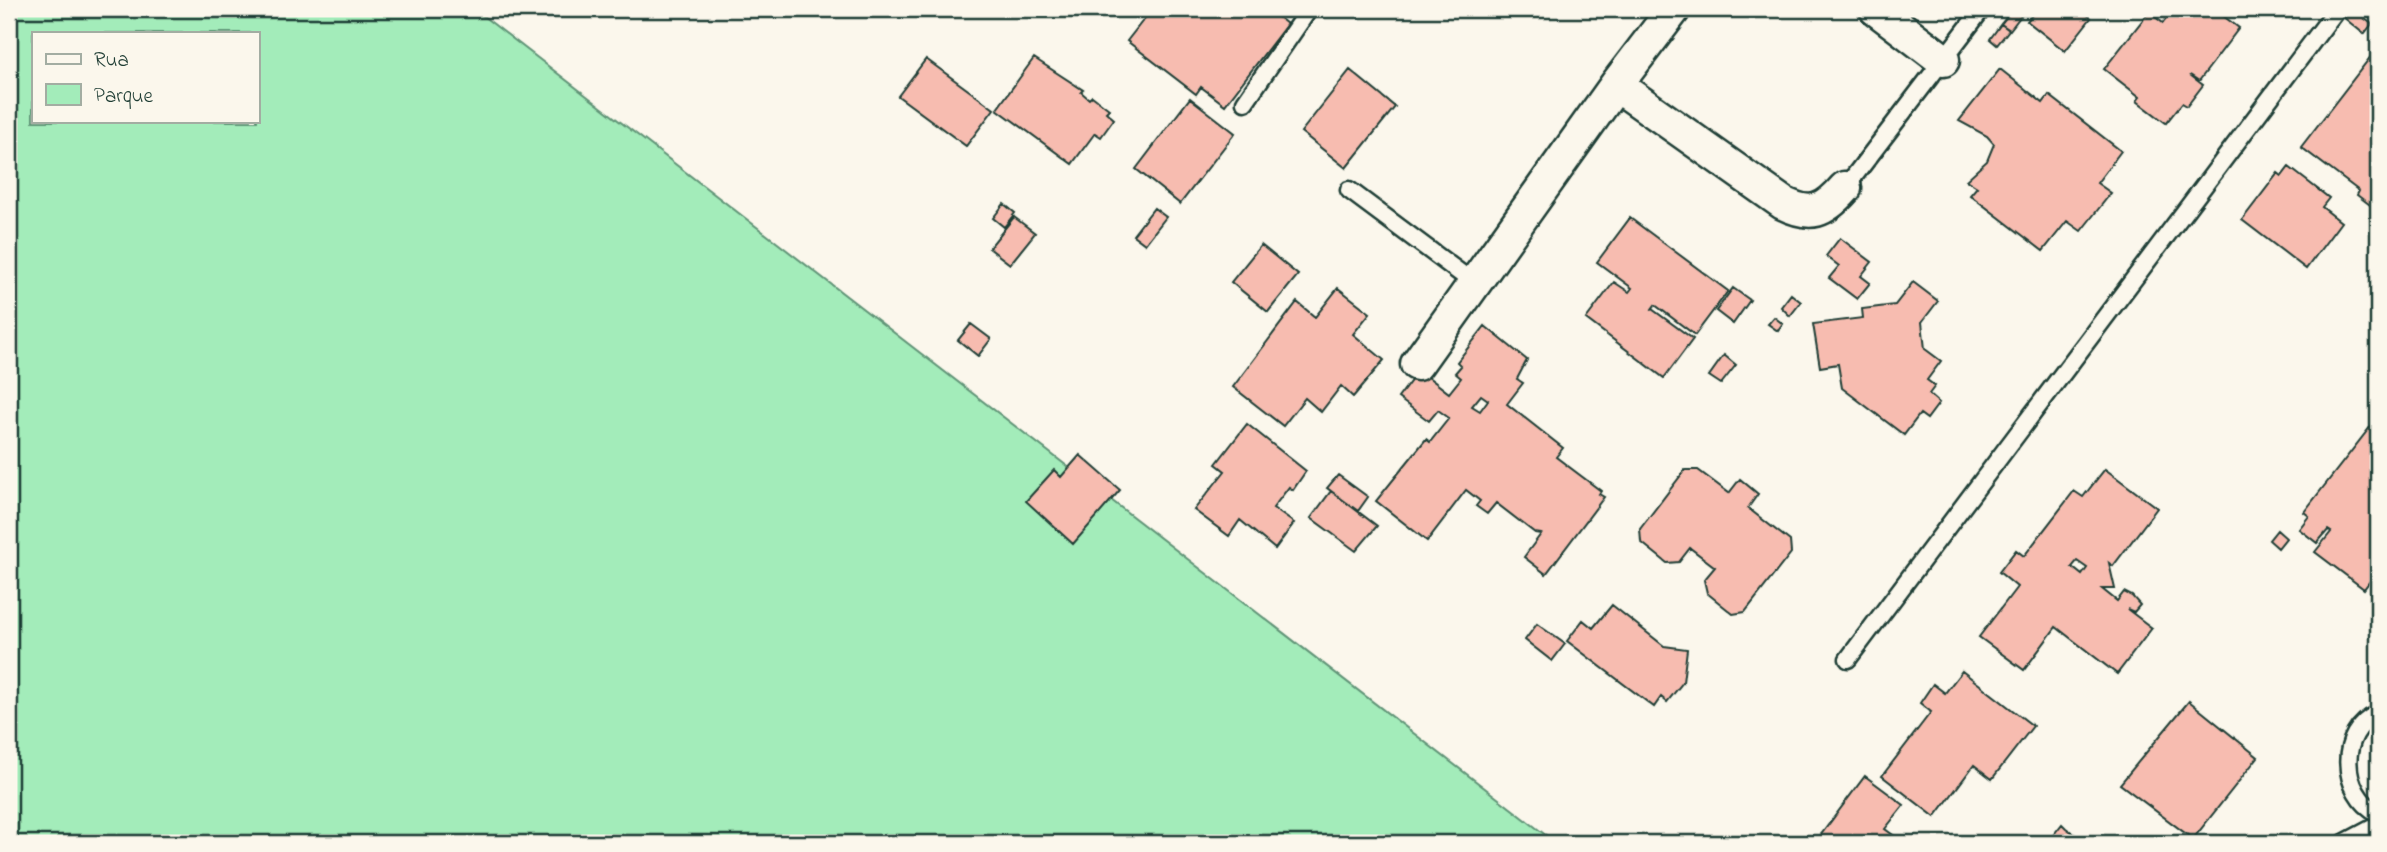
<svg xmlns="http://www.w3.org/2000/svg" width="2387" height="852" font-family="'Indie Flower',sans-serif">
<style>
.green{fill:#a3ecba;stroke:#619477;stroke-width:2;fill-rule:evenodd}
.building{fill:#f7bcb0;stroke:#1f3d34;stroke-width:2;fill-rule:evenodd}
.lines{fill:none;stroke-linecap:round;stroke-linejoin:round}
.lane-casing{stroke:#1f3d34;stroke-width:21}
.street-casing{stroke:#1f3d34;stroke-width:37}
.lane{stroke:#fbf7ec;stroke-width:16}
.street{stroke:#fbf7ec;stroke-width:32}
</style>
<rect width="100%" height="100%" fill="#fbf7ec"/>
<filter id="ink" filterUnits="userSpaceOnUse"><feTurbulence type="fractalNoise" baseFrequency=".0143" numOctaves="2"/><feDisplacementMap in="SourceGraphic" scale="14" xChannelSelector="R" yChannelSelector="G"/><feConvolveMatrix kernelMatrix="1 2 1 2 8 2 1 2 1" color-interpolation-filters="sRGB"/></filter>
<g filter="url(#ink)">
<!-- green -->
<path class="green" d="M 9,9 L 474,9 L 1556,843 L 9,843 ZM 33,33 L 257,33 L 257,121 L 33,121 Z"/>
<!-- building -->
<path class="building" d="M 1152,9 L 1268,9 L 1287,24 L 1225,105 L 1201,87 L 1196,94 L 1127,41 Z
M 2013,9 L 2026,9 L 2010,30 L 2001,24 Z
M 2037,9 L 2090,9 L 2084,12 L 2091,18 L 2065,51 L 2027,21 Z
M 2174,9 L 2214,9 L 2239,28 L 2199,81 L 2190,75 L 2203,85 L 2187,106 L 2182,103 L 2166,123 L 2137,101 L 2140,97 L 2104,69 L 2149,12 L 2163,23 Z
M 2350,9 L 2373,9 L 2365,19 L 2372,24 L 2364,34 L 2343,17 Z
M 2001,24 L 2009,30 L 1997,45 L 1990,39 Z
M 2372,55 L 2378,60 L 2378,211 L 2357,195 L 2359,191 L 2301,147 Z
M 1034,58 L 1083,90 L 1081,92 L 1089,99 L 1092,96 L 1109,109 L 1106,112 L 1114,119 L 1101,137 L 1095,133 L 1072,164 L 997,109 Z
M 926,59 L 994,109 L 966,146 L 898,96 Z
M 2000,69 L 2043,103 L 2049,95 L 2121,151 L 2097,183 L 2111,193 L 2081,231 L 2067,221 L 2043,251 L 1970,195 L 1977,187 L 1966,180 L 1987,161 L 1994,144 L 1987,136 L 1959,121 Z
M 1350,70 L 1395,107 L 1346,168 L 1301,132 Z
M 1190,98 L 1235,133 L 1180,204 L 1136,169 Z
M 2289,167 L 2329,198 L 2322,207 L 2341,222 L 2306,269 L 2242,220 L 2278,173 L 2282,176 Z
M 1004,204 L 1015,213 L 1004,227 L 993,218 Z
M 1154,208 L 1166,217 L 1145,244 L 1133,235 Z
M 1014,217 L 1035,233 L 1010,264 L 989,248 Z
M 1630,218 L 1728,291 L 1695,335 L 1655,305 L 1652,309 L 1693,339 L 1664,378 L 1586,319 L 1614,282 L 1629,292 L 1632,288 L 1597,262 Z
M 1840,238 L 1872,262 L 1861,276 L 1870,283 L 1857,299 L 1829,278 L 1839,266 L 1826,256 Z
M 1261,245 L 1298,275 L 1268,312 L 1231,282 Z
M 1913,282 L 1938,301 L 1922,322 L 1925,349 L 1941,361 L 1927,380 L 1935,386 L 1929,394 L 1939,403 L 1927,419 L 1920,414 L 1904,435 L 1842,388 L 1838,364 L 1820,367 L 1813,324 L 1863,318 L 1862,309 L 1895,305 Z
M 1338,288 L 1370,313 L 1353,334 L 1384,360 L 1353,397 L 1341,386 L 1321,412 L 1305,398 L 1283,426 L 1233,387 L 1297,302 L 1315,317 Z
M 1733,288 L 1750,300 L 1733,324 L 1716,311 Z
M 1791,294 L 1801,302 L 1790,316 L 1781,307 Z
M 1774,317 L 1783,324 L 1778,331 L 1768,324 Z
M 971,324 L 991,339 L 978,356 L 958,340 Z
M 1485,326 L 1527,360 L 1517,379 L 1523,383 L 1507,404 L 1563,448 L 1556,457 L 1601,491 L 1599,494 L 1604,497 L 1546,574 L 1524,557 L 1541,534 L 1535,533 L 1496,503 L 1487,514 L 1476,506 L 1480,501 L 1466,490 L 1427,541 L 1376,501 L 1426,439 L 1430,442 L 1449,418 L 1438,410 L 1429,421 L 1398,398 L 1419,370 L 1449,393 L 1461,378 L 1455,373 L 1461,366 L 1457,362 ZM 1481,395 L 1488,400 L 1480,411 L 1472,406 Z
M 1724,355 L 1736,365 L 1721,384 L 1709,376 Z
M 2378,417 L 2378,570 L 2364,589 L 2315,552 L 2331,532 L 2328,530 L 2317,543 L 2299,529 L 2309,516 L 2304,512 Z
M 1247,424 L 1306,471 L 1293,490 L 1289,487 L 1273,508 L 1294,523 L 1275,549 L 1240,520 L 1229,536 L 1194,510 L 1225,471 L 1216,464 Z
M 1080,455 L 1120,490 L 1073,544 L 1026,501 L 1054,470 L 1061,477 Z
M 2105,469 L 2157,508 L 2113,566 L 2109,563 L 2115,589 L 2102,589 L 2117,601 L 2124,592 L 2132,596 L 2140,605 L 2134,612 L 2127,609 L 2152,628 L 2117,674 L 2056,627 L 2024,670 L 1979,637 L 2017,587 L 1999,572 L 2016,550 L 2024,556 L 2074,491 L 2083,497 ZM 2077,561 L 2087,568 L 2082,575 L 2072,567 Z
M 1685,470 L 1698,470 L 1729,493 L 1740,479 L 1758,494 L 1748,508 L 1790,541 L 1791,553 L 1745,612 L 1733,614 L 1707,593 L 1704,580 L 1715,567 L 1690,548 L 1679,562 L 1667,563 L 1641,542 L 1640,529 Z
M 1338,475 L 1368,497 L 1358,511 L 1327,488 Z
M 1331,491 L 1377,526 L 1356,551 L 1311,518 Z
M 2277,530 L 2286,538 L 2278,548 L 2269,540 Z
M 1612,605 L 1664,646 L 1687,649 L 1683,682 L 1667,702 L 1661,697 L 1654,707 L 1567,641 L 1583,620 L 1593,628 Z
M 1537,624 L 1565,644 L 1552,661 L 1525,640 Z
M 1962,671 L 2033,726 L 1992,779 L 1974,765 L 1935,817 L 1882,776 L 1931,712 L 1920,703 L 1933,684 L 1945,693 Z
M 2189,701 L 2258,757 L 2193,839 L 2120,784 Z
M 1865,776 L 1904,805 L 1885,829 L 1904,843 L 1822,843 L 1817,840 Z
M 2062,824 L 2066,828 L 2087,843 L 2047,843 Z"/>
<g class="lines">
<!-- lane casing -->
<g class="lane-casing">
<path id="lane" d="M 1245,102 L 1309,9
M 1845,188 L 1982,9
M 1349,190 L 1475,284
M 1848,659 L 2337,9
M 2378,714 C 2337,731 2340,794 2378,813
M 2344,843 L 2378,825"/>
</g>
<!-- street casing -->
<g class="street-casing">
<path id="street" d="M 1876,9 L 1943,60
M 1616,85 L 1674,9
M 1417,364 L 1616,85 L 1783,203 C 1811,217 1824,212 1845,188"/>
</g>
<!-- lane -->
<use href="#lane" class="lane"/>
<!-- street -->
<use href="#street" class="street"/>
</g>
</g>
<!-- margin -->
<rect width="2387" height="852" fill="none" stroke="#fbf7ec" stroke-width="35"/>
<rect x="18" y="18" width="2352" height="817" fill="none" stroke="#1f3d34" stroke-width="2.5" filter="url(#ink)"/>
<!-- legend -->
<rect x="32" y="32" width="228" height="91" fill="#fbf7ec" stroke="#a3ada2" stroke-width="2"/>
<rect x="46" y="54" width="35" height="10" fill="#fbf7ec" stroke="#a3ada2" stroke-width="2"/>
<text x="94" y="66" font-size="21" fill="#1f3d34">Rua</text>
<rect x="46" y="84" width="35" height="21" fill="#a3ecba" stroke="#a3ada2" stroke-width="2"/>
<text x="94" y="102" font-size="21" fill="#1f3d34">Parque</text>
</svg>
